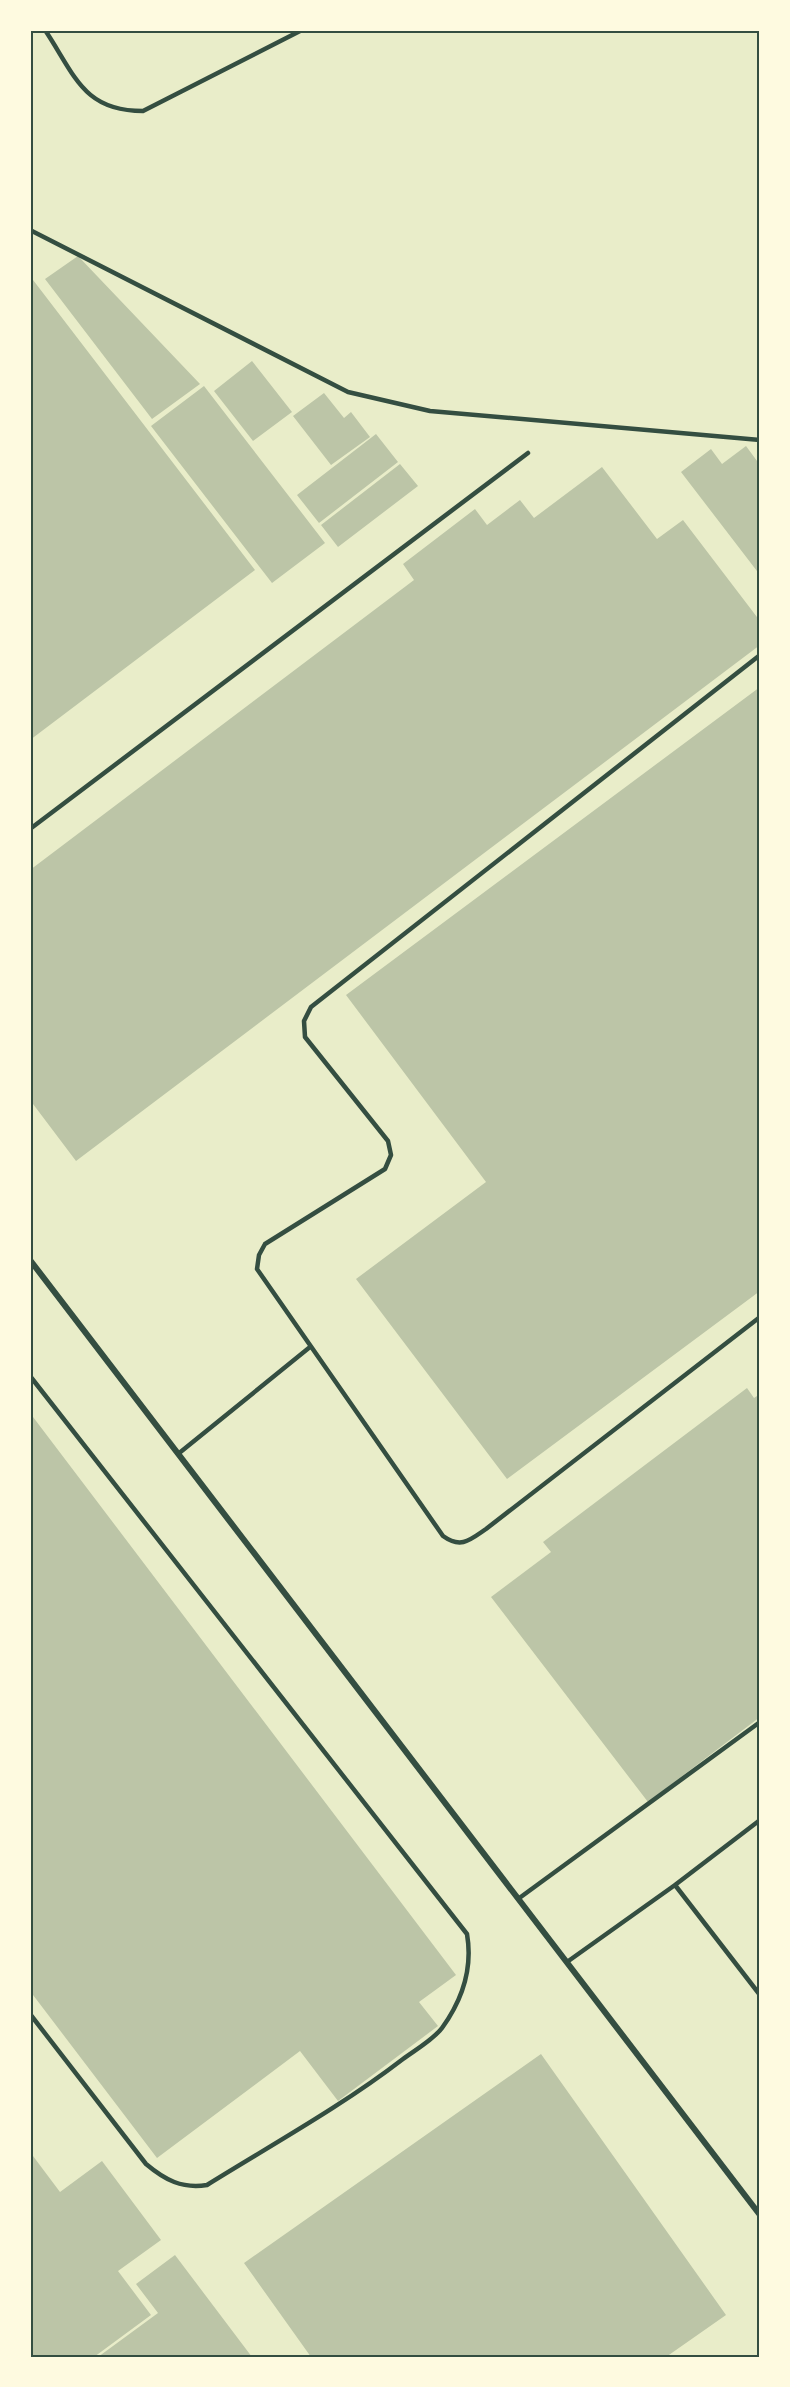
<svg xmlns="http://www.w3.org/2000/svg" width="790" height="2387" font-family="Inter,sans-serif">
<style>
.building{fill:#bcc5a7}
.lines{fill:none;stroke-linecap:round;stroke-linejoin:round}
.service{stroke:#344e41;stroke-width:4.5}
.minor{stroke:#344e41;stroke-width:6}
.neatline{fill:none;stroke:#344e41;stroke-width:2}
</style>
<rect width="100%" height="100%" fill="#e9edc9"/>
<!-- building -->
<path class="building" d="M 78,256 L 200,384 L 152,419 L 45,279 Z
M 30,276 L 255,570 L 30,740 Z
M 252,361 L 292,412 L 253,441 L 214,391 Z
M 204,386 L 325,543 L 272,583 L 151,426 Z
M 324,393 L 344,418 L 351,412 L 370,437 L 331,465 L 293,416 Z
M 376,434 L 398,462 L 319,523 L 297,495 Z
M 746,446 L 760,465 L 760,575 L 681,472 L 711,449 L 722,464 Z
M 400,464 L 418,486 L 338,547 L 321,525 Z
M 602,467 L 657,539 L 683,520 L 760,621 L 760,645 L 76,1161 L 30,1100 L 30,870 L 414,580 L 403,564 L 475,509 L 487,525 L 520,500 L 534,518 Z
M 760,687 L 760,1291 L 507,1479 L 356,1279 L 486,1182 L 346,995 Z
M 747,1388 L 754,1398 L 760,1394 L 760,1717 L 648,1802 L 491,1597 L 551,1552 L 543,1542 Z
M 30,1413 L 456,1975 L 419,2002 L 438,2026 L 338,2101 L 300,2051 L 157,2158 L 30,1991 Z
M 541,2054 L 726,2315 L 666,2357 L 311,2357 L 244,2263 Z
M 30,2152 L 60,2192 L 102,2161 L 161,2240 L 118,2271 L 151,2315 L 94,2357 L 30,2357 Z
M 175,2255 L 252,2357 L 98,2357 L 158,2313 L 136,2284 Z"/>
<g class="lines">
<!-- service -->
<path class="service" d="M 45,30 C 75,75 83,111 143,111 L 302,30
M 30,230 L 348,392 L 430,411 L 760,440
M 760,655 L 311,1007 L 304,1021 L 305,1037 L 388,1141 L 391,1155 L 385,1169 L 265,1244 L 259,1255 L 257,1269 L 443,1536 C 461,1549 470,1540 486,1529 L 760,1317
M 30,829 L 528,453
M 30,1376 L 467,1934 C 473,1969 463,1999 442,2028 C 433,2040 415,2050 403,2059 C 342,2106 273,2144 207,2185 C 182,2189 165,2180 146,2164 L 30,2014
M 178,1454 L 310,1347
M 675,1885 L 760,1995
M 518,1899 L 760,1722
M 567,1962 L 675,1885 L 760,1820"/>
<!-- minor -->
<path class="minor" d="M 30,1260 L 760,2215"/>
</g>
<!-- border -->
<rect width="790" height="2387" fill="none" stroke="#fefae0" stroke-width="63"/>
<rect x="32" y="32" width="726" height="2324" class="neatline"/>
</svg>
